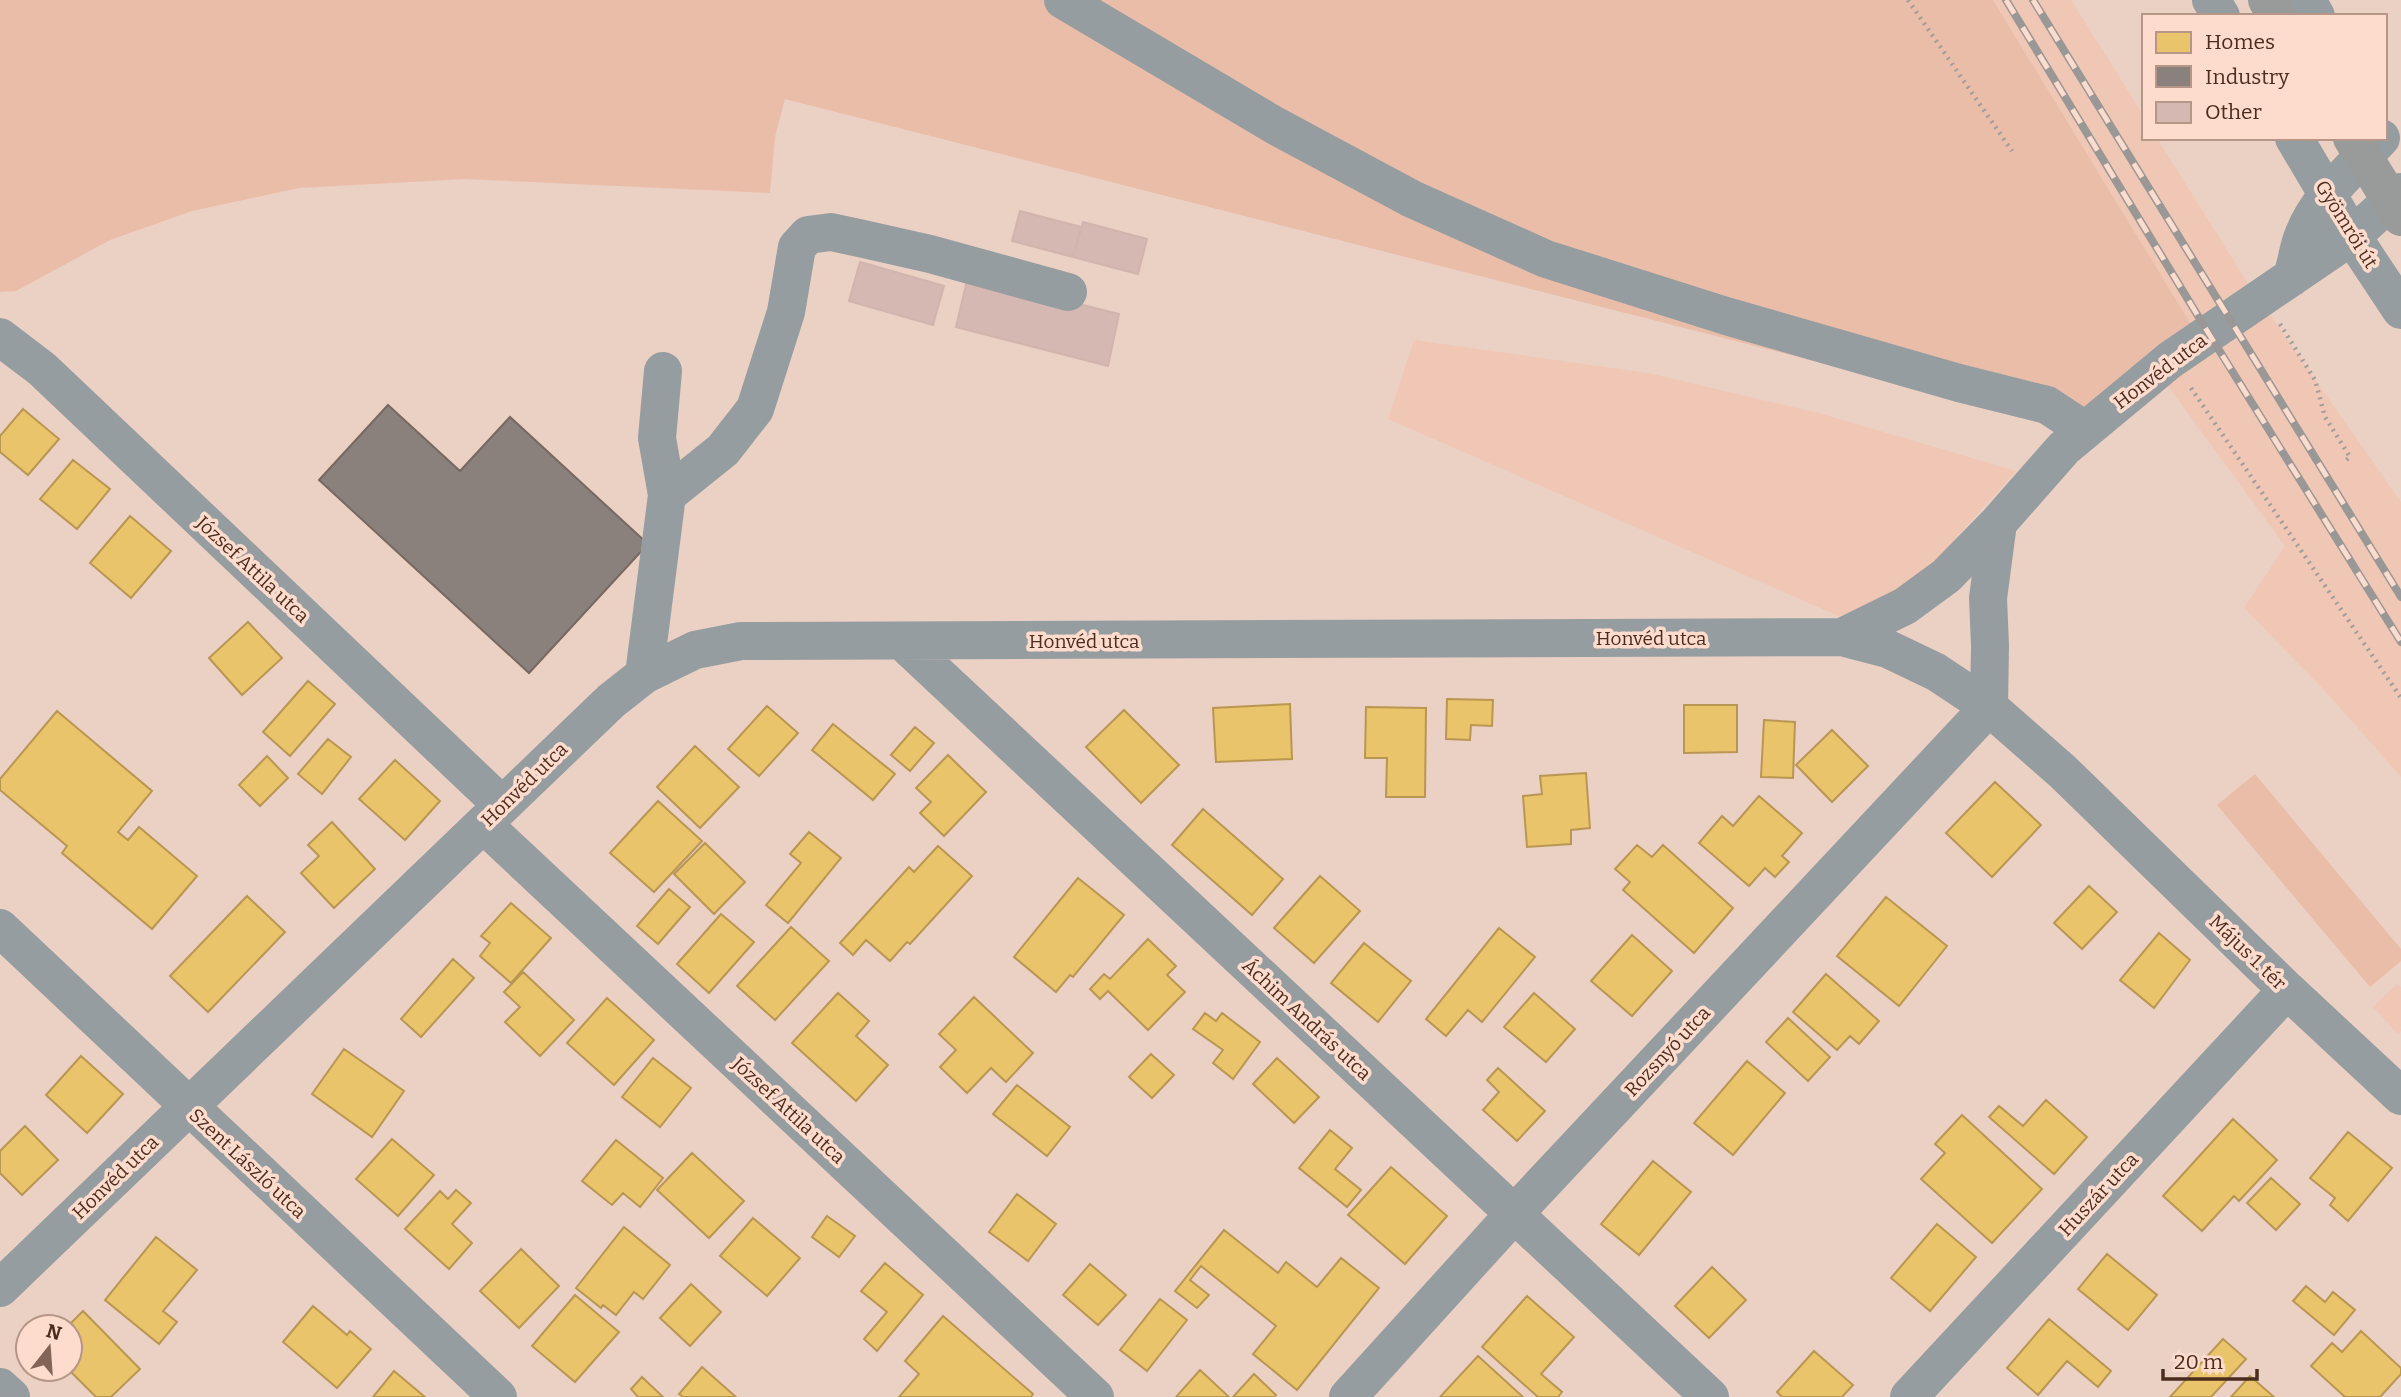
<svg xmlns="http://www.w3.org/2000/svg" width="2401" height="1397" font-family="Bitter,serif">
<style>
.built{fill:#f0c7b5}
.green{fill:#eabda9}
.homes{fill:#e9c46a;stroke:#ba9653;stroke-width:2}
.industry{fill:#8a817c;stroke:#776860;stroke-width:2}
.building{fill:#d5b8b1;stroke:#d1b4ad;stroke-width:2}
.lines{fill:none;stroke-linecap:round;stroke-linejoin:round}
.path{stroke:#a39d9a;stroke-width:4.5;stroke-dasharray:2 5;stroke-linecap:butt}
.minor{stroke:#969da0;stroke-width:38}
.major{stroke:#999b9b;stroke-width:38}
.rail-casing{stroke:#9a9896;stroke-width:8}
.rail{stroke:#fddccd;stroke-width:5;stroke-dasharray:16;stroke-linecap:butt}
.major-bridge{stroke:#999b9b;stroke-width:38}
.labels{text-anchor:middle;stroke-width:7;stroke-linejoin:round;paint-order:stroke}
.street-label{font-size:19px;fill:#4b2c1d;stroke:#fddccd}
</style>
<rect width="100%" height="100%" fill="#ebd0c4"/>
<!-- built -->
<path class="built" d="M 1993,0 L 2071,0 L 2144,116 L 2144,138 L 2157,138 L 2249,285 L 2401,502 L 2401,777 L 2327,693 L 2244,608 L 2285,546 L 2157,371 L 2202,338 L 2189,321 Z
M 1414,340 L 1648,373 L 1819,413 L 2016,471 L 1937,559 L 1902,590 L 1843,618 L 1388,419 Z
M 2397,984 L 2401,988 L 2401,1031 L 2398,1034 L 2373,1007 Z"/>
<!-- green -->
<path class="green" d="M 0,0 L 1993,0 L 2189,321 L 2202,339 L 2085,430 L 785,99 L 775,137 L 770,193 L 465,179 L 299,188 L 192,211 L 110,240 L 16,291 L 0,292 Z
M 2255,774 L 2401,949 L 2401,961 L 2370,987 L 2217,805 Z"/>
<!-- homes -->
<path class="homes" d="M 23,409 L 59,439 L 28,475 L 0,452 L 0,436 Z
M 73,460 L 110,489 L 77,529 L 40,499 Z
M 130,516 L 171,551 L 131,598 L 90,563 Z
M 248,622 L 282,658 L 242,695 L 209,658 Z
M 308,681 L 335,704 L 290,756 L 263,732 Z
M 1447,699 L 1493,700 L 1492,726 L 1471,725 L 1470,740 L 1446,739 Z
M 1290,704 L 1292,759 L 1216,762 L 1213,708 Z
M 1684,705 L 1737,705 L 1737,752 L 1684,753 Z
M 767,706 L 798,733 L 759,776 L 728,749 Z
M 1366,707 L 1426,708 L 1425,797 L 1386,797 L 1387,758 L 1365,758 Z
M 1124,710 L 1179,765 L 1141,803 L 1086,747 Z
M 57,711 L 152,791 L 118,832 L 128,840 L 139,827 L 197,876 L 152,929 L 62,853 L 67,846 L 0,790 L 0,779 Z
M 1764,720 L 1795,722 L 1793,778 L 1761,777 Z
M 833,724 L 895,774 L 873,800 L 812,750 Z
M 915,727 L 934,743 L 910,771 L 891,755 Z
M 1832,730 L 1868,766 L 1832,802 L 1796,765 Z
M 328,739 L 351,757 L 322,794 L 298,774 Z
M 695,746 L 739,787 L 700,828 L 657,787 Z
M 948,755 L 986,792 L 944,836 L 920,813 L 931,802 L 916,788 Z
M 267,756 L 288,778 L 260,806 L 239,785 Z
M 395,760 L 440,801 L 405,840 L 359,799 Z
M 1586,773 L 1590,828 L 1571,830 L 1571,844 L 1527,847 L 1523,796 L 1542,794 L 1540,776 Z
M 1995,782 L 2041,825 L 1992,877 L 1946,833 Z
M 1759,796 L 1802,833 L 1782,856 L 1789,862 L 1775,877 L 1765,868 L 1749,886 L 1699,843 L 1722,816 L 1733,826 Z
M 658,801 L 702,841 L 654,892 L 610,853 Z
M 1203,809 L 1283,879 L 1252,915 L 1172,845 Z
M 332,822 L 375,869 L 334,908 L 301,873 L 319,856 L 308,845 Z
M 809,832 L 841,858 L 788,923 L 766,905 L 801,863 L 790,854 Z
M 705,843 L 745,882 L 714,914 L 674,874 Z
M 1637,845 L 1652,857 L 1663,845 L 1733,908 L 1694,953 L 1623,890 L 1630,882 L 1615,869 Z
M 938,846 L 972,876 L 910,944 L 907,942 L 890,961 L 866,940 L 853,955 L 840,943 L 909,867 L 914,872 Z
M 1320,876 L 1360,911 L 1314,963 L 1274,928 Z
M 1078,878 L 1124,915 L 1073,977 L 1070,975 L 1056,992 L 1014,957 Z
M 2089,886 L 2117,912 L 2082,949 L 2054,923 Z
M 669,889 L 690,907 L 658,944 L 637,926 Z
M 247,896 L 285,932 L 208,1012 L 170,976 Z
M 1886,897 L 1947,946 L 1899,1006 L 1837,956 Z
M 511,903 L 551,938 L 511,983 L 480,956 L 490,943 L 481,936 Z
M 721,914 L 754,942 L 709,993 L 677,964 Z
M 791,927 L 829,961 L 775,1020 L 737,986 Z
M 1499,928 L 1535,957 L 1482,1022 L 1468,1010 L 1446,1036 L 1426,1019 Z
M 2159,933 L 2190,960 L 2154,1008 L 2120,980 Z
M 1632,935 L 1672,971 L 1632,1016 L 1591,981 Z
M 1148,939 L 1176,966 L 1167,975 L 1185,992 L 1148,1030 L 1108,991 L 1100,999 L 1090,989 L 1104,974 L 1110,979 Z
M 1364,943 L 1411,981 L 1378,1022 L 1331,983 Z
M 453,959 L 474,978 L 421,1037 L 401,1019 Z
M 523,972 L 574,1020 L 540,1056 L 505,1022 L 520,1007 L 504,992 Z
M 1826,974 L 1879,1021 L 1859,1044 L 1850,1036 L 1837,1050 L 1793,1012 Z
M 838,993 L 869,1021 L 856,1036 L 888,1065 L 856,1101 L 792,1043 Z
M 1534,993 L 1575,1029 L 1546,1062 L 1504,1027 Z
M 974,997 L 1033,1053 L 1006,1082 L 991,1068 L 967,1093 L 940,1067 L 956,1050 L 939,1034 Z
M 607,998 L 654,1040 L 614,1085 L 567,1043 Z
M 1205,1013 L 1216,1021 L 1222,1013 L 1260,1042 L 1233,1079 L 1213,1063 L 1223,1050 L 1193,1029 Z
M 1788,1018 L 1830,1057 L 1808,1081 L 1766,1042 Z
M 344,1049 L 404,1091 L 372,1137 L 312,1094 Z
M 1151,1054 L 1174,1075 L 1152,1098 L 1129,1077 Z
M 81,1056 L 123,1094 L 87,1133 L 46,1095 Z
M 653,1058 L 691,1088 L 660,1127 L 622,1097 Z
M 1277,1058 L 1319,1097 L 1294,1123 L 1253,1084 Z
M 1747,1061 L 1785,1093 L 1733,1155 L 1694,1123 Z
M 1498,1068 L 1545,1111 L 1517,1141 L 1483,1110 L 1499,1092 L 1487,1080 Z
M 1017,1085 L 1070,1127 L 1047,1156 L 993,1114 Z
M 2046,1100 L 2087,1137 L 2054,1174 L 1989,1117 L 1999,1106 L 2023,1126 Z
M 1962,1115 L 2042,1189 L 1992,1243 L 1921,1179 L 1945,1153 L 1935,1144 Z
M 2233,1119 L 2277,1160 L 2239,1201 L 2234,1196 L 2202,1231 L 2163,1196 Z
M 25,1126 L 58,1160 L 22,1195 L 0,1173 L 0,1151 Z
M 1330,1130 L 1352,1148 L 1335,1169 L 1361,1190 L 1347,1207 L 1299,1168 Z
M 2348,1132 L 2392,1168 L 2348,1221 L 2330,1205 L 2335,1198 L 2310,1178 Z
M 392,1139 L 434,1175 L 398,1216 L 356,1179 Z
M 616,1140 L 663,1178 L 640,1207 L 623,1193 L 612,1205 L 582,1181 Z
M 692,1153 L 744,1201 L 709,1238 L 657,1190 Z
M 1653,1161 L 1691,1192 L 1639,1255 L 1601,1224 Z
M 1391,1167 L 1447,1216 L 1405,1264 L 1348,1215 Z
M 2271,1178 L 2300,1204 L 2276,1230 L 2247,1203 Z
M 456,1190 L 471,1203 L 452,1224 L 472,1243 L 449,1269 L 405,1229 L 440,1191 L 448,1199 Z
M 1017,1194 L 1056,1224 L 1028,1261 L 989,1232 Z
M 827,1216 L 855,1236 L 839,1257 L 812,1237 Z
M 753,1218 L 800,1258 L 767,1296 L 720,1256 Z
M 1937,1224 L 1976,1257 L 1930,1311 L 1891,1278 Z
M 624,1227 L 670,1265 L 643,1299 L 634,1292 L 616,1315 L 603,1305 L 601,1308 L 576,1288 Z
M 1224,1230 L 1278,1273 L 1286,1262 L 1317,1287 L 1341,1258 L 1379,1288 L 1297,1390 L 1253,1354 L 1276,1326 L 1201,1266 L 1190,1280 L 1209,1295 L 1197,1308 L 1175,1291 Z
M 156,1237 L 197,1270 L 163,1311 L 177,1322 L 159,1344 L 105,1300 Z
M 521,1249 L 559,1286 L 519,1328 L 480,1291 Z
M 2107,1254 L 2157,1295 L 2128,1330 L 2078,1289 Z
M 885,1263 L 923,1295 L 877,1351 L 864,1339 L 887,1312 L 861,1291 Z
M 1090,1264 L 1126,1295 L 1098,1325 L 1063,1295 Z
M 1712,1267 L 1746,1300 L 1709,1338 L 1675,1306 Z
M 691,1284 L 721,1312 L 690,1346 L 660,1318 Z
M 2306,1286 L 2325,1302 L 2333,1292 L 2355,1310 L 2334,1335 L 2293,1301 Z
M 575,1295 L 619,1332 L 575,1382 L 532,1346 Z
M 1527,1296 L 1574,1337 L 1541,1374 L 1562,1392 L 1558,1397 L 1538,1397 L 1482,1347 Z
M 1160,1299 L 1187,1320 L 1147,1371 L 1120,1350 Z
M 313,1306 L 347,1335 L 350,1331 L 371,1349 L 337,1388 L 283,1342 Z
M 83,1311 L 140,1369 L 111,1397 L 96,1397 L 68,1369 L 70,1369 L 70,1327 L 67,1327 Z
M 943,1316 L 1033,1394 L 1031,1397 L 899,1397 L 919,1374 L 905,1361 Z
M 2049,1319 L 2111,1371 L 2098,1387 L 2067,1361 L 2038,1395 L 2007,1368 Z
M 2361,1331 L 2401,1368 L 2401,1374 L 2380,1397 L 2345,1397 L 2311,1366 L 2332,1343 L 2342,1352 Z
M 2223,1339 L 2246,1359 L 2211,1397 L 2170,1397 Z
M 1814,1351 L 1853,1385 L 1842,1397 L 1782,1397 L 1777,1392 Z
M 1478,1356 L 1523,1397 L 1440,1397 Z
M 702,1367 L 736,1397 L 683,1397 L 679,1394 Z
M 1200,1370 L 1229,1397 L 1176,1397 Z
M 394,1371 L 425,1397 L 373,1397 Z
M 1254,1374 L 1276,1395 L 1274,1397 L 1233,1397 Z
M 2250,1376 L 2274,1397 L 2231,1397 Z
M 642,1377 L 663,1397 L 638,1397 L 631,1389 Z"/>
<!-- industry -->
<path class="industry" d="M 388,405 L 460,471 L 510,417 L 648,544 L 529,673 L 319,480 Z"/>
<!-- building -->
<path class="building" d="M 1020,211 L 1081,227 L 1073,257 L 1012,241 Z
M 1083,222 L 1147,239 L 1138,274 L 1073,257 Z
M 860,262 L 944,286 L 933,325 L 849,301 Z
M 968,276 L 1119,314 L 1108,366 L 956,327 Z"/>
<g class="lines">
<!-- path -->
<path class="path" d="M 1908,0 L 2012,151
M 2280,324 L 2315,380 L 2325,417 L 2350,457 L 2344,462
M 2191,388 L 2401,698"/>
<!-- minor -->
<path class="minor" d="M 1063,0 L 1274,125 L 1412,199 L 1546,259 L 1726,316 L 1959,383 L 2047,405 L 2085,430
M 2211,0 L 2221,16
M 2307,0 L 2316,16
M 2294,138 L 2352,236 L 2401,310
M 2291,278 C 2297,265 2297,250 2303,236 C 2317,198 2353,168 2381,138
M 0,337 L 42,369 L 502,805
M 667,495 L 723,450 L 755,409 L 786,312 L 797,247 L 808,235 L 831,232 L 859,238 L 930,254 L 1068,292
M 1842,637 L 1888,649 L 1936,672 L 1989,707 L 2062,771 L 2287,990 L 2401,1096
M 903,642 L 1710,1397
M 644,675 L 667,495 L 657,438 L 663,371
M 1989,707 L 1990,645 L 1988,598 L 1998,523
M 483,824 L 1095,1397
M 0,928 L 498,1397
M 0,1288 L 611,701 L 644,675 L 695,650 L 741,641 L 1842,637 L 1905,606 L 1946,576 L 1998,523 L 2064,448 L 2170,360 L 2352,236 L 2401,192
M 0,1387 L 11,1397
M 1348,1397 L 1515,1213 L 1989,707
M 1909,1397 L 2287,990"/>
<!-- major -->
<path class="major" d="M 2267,0 L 2276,16"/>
<!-- rail casing -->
<g class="rail-casing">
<path id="rail" d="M 2006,0 L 2209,334 L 2401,642
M 2033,0 L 2401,597"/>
</g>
<!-- rail -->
<use href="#rail" class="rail"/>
<!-- major-bridge -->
<path class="major-bridge" d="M 2352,138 L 2401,217"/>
</g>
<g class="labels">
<!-- street labels -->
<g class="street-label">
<text transform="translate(2347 224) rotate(58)" y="7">Gyömrői út</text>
<text transform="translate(2160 371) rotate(-37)" y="7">Honvéd utca</text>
<text transform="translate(253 569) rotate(43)" y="7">József Attila utca</text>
<text x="1651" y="645">Honvéd utca</text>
<text x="1084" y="648">Honvéd utca</text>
<text transform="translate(524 784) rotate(-44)" y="7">Honvéd utca</text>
<text transform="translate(2248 952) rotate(44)" y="7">Május 1. tér</text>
<text transform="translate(1307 1019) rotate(43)" y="7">Áchim András utca</text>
<text transform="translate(1667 1051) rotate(-47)" y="7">Rozsnyó utca</text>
<text transform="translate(789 1110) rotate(43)" y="7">József Attila utca</text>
<text transform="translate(248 1163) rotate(43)" y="7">Szent László utca</text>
<text transform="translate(115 1177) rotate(-44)" y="7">Honvéd utca</text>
<text transform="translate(2098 1194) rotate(-47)" y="7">Huszár utca</text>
</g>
</g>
<!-- legend -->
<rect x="2142" y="14" width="245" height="126" fill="#fddccd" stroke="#b69687" stroke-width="2"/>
<rect x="2156" y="32" width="35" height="21" fill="#e9c46a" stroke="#b69687" stroke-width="2"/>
<text x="2205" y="49" font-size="21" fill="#4b2c1d">Homes</text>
<rect x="2156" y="66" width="35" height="21" fill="#8a817c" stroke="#b69687" stroke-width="2"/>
<text x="2205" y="84" font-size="21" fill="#4b2c1d">Industry</text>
<rect x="2156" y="102" width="35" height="21" fill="#d5b8b1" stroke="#b69687" stroke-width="2"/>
<text x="2205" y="119" font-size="21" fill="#4b2c1d">Other</text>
<!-- north arrow -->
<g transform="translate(49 1348) rotate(17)"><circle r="33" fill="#fddccd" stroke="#b69687" stroke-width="2"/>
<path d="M0-5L12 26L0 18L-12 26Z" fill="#836557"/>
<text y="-10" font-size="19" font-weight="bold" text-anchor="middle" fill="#4b2c1d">N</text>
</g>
<!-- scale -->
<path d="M2163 1369v10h94v-10" fill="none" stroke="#4b2c1d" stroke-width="3.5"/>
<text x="2174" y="1369" font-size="21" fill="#4b2c1d" stroke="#fddccd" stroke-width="5" paint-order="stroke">20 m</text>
</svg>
